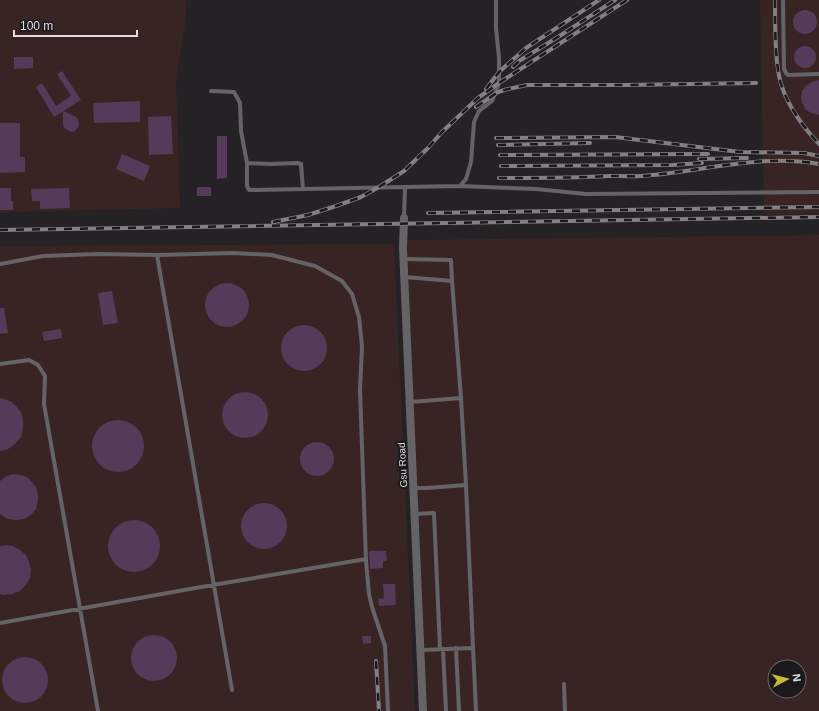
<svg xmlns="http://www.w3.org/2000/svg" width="819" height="711" font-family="Helvetica,sans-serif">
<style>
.industrial{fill:#382523;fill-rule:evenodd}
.building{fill:#553a59}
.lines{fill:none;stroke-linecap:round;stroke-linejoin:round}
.lane{stroke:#656366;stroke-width:4}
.street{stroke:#656366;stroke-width:8}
.rail-casing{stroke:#828083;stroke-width:4}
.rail{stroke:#1b191c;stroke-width:2.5;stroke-dasharray:8;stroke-linecap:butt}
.labels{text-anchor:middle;stroke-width:4;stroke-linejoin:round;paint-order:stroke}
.street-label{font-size:10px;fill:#dfdee0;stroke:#1b191c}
</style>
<rect width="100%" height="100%" fill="#242225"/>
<!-- industrial -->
<path class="industrial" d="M 0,0 L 186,0 L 185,26 L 176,79 L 180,208 L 0,212 Z
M 760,0 L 819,0 L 819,214 L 764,215 Z
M 819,235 L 819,711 L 427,711 L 407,240 ZM 775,667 L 799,667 L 799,691 L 775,691 Z
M 394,244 L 415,711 L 0,711 L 0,246 Z"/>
<!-- building -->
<path class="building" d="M793 22a12 12 0 1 1 24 0a12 12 0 1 1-24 0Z
M794 57a11 11 0 1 1 22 0a11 11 0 1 1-22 0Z
M 14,57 L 33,57 L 33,68 L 14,69 Z
M 62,71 L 81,100 L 54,117 L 36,87 L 42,83 L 56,106 L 71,96 L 57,74 Z
M 819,80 L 819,115 L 811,113 L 805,109 L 802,103 L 801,98 L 802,91 L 806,86 L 812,82 Z
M 140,101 L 140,122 L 94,123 L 93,103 Z
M 63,111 L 75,116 L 78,119 L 79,126 L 75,131 L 72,132 L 69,131 L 64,128 L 63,124 Z
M 171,116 L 173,154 L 149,155 L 148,117 Z
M 0,123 L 20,123 L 20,157 L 25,157 L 25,172 L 0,173 Z
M 217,136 L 227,136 L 227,178 L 217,179 Z
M 122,154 L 150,166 L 144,181 L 116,169 Z
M 197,187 L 211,187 L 211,196 L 197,196 Z
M 0,188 L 11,188 L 11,201 L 13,201 L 13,210 L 0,210 Z
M 69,188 L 70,208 L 40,209 L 40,201 L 32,201 L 31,189 Z
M205 305a22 22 0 1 1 44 0a22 22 0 1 1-44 0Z
M 112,291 L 118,323 L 103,325 L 98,293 Z
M 0,308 L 4,308 L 8,333 L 0,334 Z
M281 348a23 23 0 1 1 46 0a23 23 0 1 1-46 0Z
M 61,329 L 62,338 L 44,341 L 42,332 Z
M222 415a23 23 0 1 1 46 0a23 23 0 1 1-46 0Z
M 0,398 L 10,401 L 16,406 L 21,412 L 23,420 L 23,428 L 21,437 L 15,444 L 8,449 L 0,451 Z
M92 446a26 26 0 1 1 52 0a26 26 0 1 1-52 0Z
M300 459a17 17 0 1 1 34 0a17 17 0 1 1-34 0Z
M 13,474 L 20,475 L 27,477 L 32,482 L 36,487 L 38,494 L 38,501 L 36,509 L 31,515 L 24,519 L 16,520 L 8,519 L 0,514 L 0,481 L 7,476 Z
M241 526a23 23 0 1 1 46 0a23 23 0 1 1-46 0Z
M108 546a26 26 0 1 1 52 0a26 26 0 1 1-52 0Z
M 6,545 L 13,546 L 20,550 L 26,555 L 29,562 L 31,570 L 30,578 L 26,585 L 20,591 L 12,594 L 3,595 L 0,594 L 0,546 Z
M 369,551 L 386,551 L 387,561 L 383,561 L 383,568 L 370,569 Z
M 383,584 L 395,584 L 396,605 L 379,606 L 378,599 L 384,598 Z
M131 658a23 23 0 1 1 46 0a23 23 0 1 1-46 0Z
M 362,636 L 371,636 L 371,643 L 363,644 Z
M2 680a23 23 0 1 1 46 0a23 23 0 1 1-46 0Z"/>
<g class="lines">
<!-- lane -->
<path class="lane" d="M 783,0 L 784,69 L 786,73 L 788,75 L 819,74
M 211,91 L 234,92 L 240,103 L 241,131 L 247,163 L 247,186 L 249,190 L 405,187
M 247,163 L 270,164 L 297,163 L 301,164 L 303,189
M 460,186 L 536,189 L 586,194 L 819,192
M 404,218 L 405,187 L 460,186 L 466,179 L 471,162 L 474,122 L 479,111 L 492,101 L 499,83 L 499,58 L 496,28 L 496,0
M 157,255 L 232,690
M 404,259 L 451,260 L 452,281
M 0,264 L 43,256 L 98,254 L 158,255 L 233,253 L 272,255 L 315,266 L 342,281 L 352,294 L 359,317 L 362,346 L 360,390 L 366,561 L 369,594 L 372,607 L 385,646 L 388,711
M 405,277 L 452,281 L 461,398 L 410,402
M 0,364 L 29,360 L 38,365 L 45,376 L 44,404 L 98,711
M 413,488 L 427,488 L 466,485 L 461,398
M 415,514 L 434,513 L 440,649
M 0,623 L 201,587 L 366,559
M 473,647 L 476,711
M 456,648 L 459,711
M 443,649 L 446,711
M 421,650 L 473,648 L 466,485
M 564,684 L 565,711"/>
<!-- street -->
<path class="street" d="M 404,218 L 403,248 L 423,711"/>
<!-- rail casing -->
<g class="rail-casing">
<path id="rail" d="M 775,0 C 775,21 775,42 777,62 C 778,70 779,79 782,87 C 789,107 804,128 819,144
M 513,67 L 519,61 L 558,37 L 615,0
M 486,89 L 499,72 L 526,48 L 599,0
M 476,107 L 498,92 L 508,89 L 527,85 L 625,85 L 756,83
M 496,138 L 615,137 L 740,152 L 804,153 L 819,156
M 498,145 L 590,143
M 500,155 L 708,154
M 699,159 L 747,158
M 501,166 L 672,165 L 702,163
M 499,178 C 536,178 573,178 609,176 C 623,176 638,177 652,175 C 707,170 763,154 819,164
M 428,213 L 819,207
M 273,222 L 308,215 L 336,206 L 361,197 L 379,187 L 404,171 L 428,148 L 442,132 L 478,98 L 499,83 L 627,0
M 0,230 L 819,217
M 376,661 L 379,711"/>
</g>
<!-- rail -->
<use href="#rail" class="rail"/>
</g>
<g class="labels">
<!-- street labels -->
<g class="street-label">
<text transform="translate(402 465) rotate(-93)" y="4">Gsu Road</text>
</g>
</g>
<!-- north arrow -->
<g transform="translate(787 679) rotate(83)"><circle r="19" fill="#1b191c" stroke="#69686a"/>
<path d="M0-3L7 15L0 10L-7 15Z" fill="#c8bb3b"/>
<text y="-6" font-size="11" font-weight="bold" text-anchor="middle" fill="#dfdee0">N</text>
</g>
<!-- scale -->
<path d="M14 30v6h123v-6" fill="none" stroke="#dfdee0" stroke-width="2"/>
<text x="20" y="30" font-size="12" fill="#dfdee0" stroke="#1b191c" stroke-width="3" paint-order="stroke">100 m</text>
</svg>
